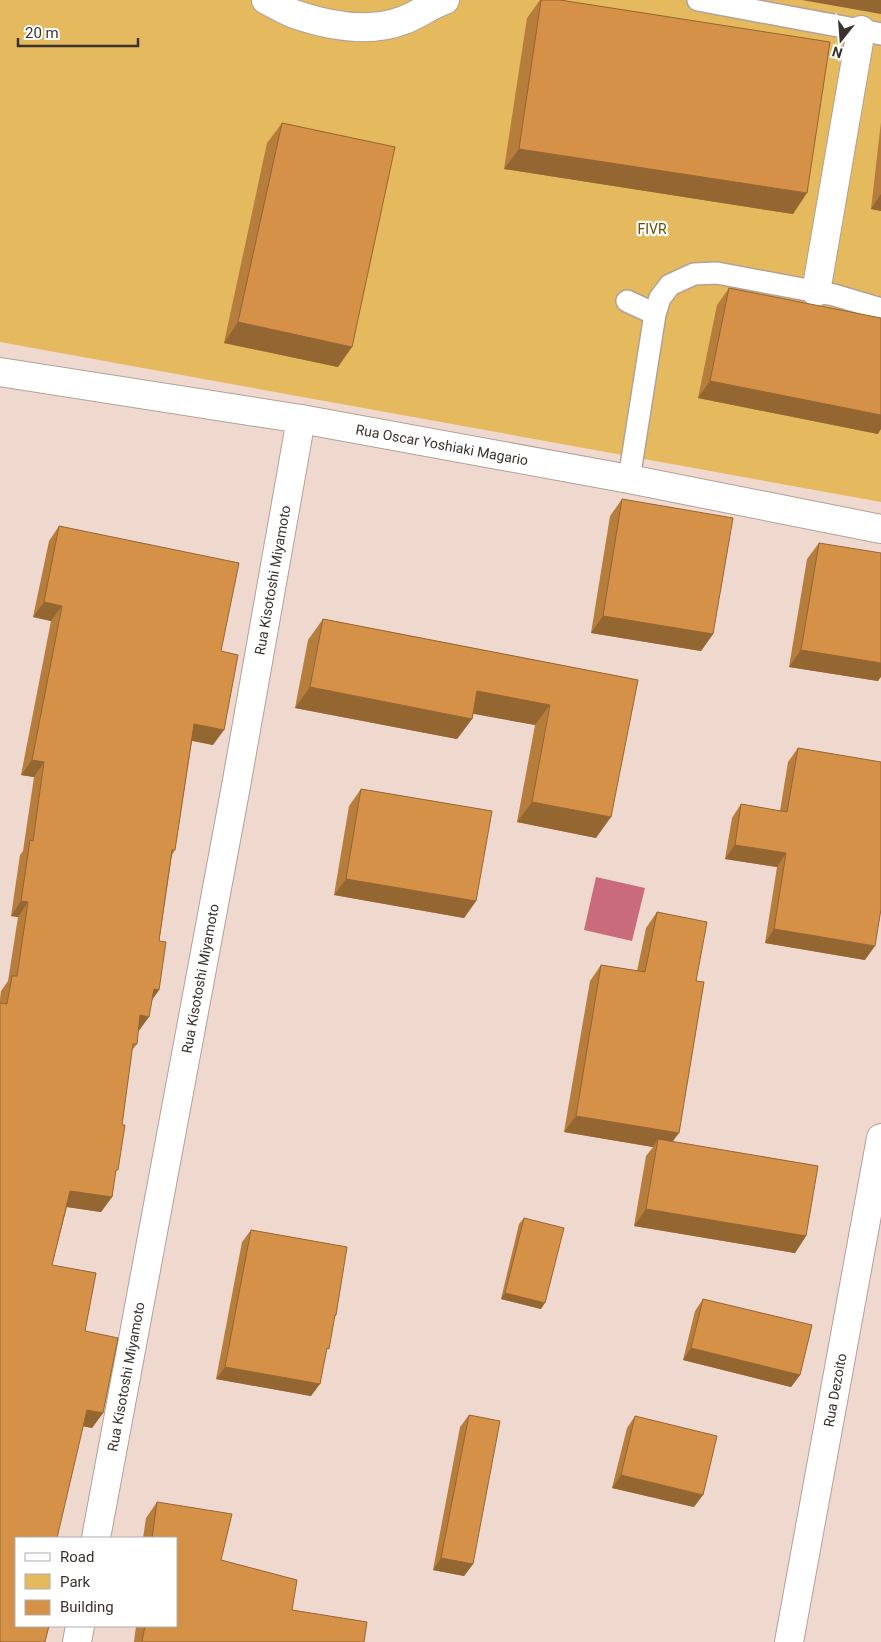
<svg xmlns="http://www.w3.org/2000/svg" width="881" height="1642" font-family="Roboto,sans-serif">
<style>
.green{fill:#e5b95d}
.water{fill:#ca6b7b}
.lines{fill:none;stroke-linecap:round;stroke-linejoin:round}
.service-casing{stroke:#b4a096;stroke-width:24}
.pedestrian-casing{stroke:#b4a096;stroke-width:30}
.minor-casing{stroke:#b4a096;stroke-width:30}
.service{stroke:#fff;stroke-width:21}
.pedestrian{stroke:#fff;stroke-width:28}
.minor{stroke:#fff;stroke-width:28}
.wall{fill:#b67d3d}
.shaded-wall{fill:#946632}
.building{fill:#d49147;stroke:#946632}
.labels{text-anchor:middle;stroke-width:4.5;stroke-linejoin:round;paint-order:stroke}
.park-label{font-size:14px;fill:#6a4d00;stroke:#fff}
.street-label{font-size:14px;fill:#3b322e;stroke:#fff}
</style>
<rect width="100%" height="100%" fill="#efd9cf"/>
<!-- green -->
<path class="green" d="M 0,0 L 881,0 L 881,502 L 0,342 Z"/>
<!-- water -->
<path class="water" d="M 596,877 L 645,888 L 632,941 L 584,930 Z"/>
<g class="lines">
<!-- service casing -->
<g class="service-casing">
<path id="service" d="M 698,0 L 881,34
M 627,301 L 655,314
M 629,479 L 655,314 L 660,298 L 670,285 L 694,274 L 717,273 L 834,295 L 881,309"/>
</g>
<!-- pedestrian casing -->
<g class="pedestrian-casing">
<path id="pedestrian" d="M 266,0 C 276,5 287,12 297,15 C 330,26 371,33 404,20 C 418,15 430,5 445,0
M 816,292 L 861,30"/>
</g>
<!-- minor casing -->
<g class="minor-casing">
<g id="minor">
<path id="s1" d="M 0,372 L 301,419 L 629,479 L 881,529"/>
<path id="s2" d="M 96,1538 L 236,786 L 301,419"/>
<path d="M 77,1642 L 80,1626"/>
<path id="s3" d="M 789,1642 L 881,1138"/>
</g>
</g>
<!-- service -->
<use href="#service" class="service"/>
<!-- pedestrian -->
<use href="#pedestrian" class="pedestrian"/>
<!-- minor -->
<use href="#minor" class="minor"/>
</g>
<!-- wall -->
<path class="wall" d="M 540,0 L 560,0 L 793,214 L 504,169 L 527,18 Z
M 881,122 L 881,211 L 871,209 Z
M 282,123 L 338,367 L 224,343 L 267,143 Z
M 729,288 L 878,434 L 698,398 L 717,305 Z
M 622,499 L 713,634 L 701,651 L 591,633 L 610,516 Z
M 59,526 L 221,651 L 213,745 L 192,741 L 175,850 L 172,855 L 159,941 L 159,990 L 152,1000 L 138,1032 L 137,1044 L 132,1050 L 112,1197 L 101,1212 L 67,1207 L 52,1265 L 85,1331 L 103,1413 L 92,1428 L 83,1426 L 0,1642 L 0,999 L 1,991 L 8,981 L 18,917 L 11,916 L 20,855 L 23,851 L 34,777 L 21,775 L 51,621 L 33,617 L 49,541 Z
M 819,543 L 878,681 L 789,667 L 807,559 Z
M 323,619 L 638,680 L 596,838 L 517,822 L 535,725 L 473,713 L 472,719 L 457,739 L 295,708 L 308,640 Z
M 798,748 L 865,960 L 765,943 L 777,867 L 725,859 L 732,818 L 741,804 L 780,811 L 788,762 Z
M 361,789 L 476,901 L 464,918 L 334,895 L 349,806 Z
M 657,912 L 696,981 L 673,1141 L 806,1236 L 795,1253 L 634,1226 L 646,1156 L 653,1147 L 564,1132 L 590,981 L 601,965 L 637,971 L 646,928 Z
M 524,1218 L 541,1309 L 501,1299 L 519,1224 Z
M 251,1230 L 336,1315 L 334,1318 L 325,1354 L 311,1396 L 216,1379 L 242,1242 Z
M 703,1299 L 800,1375 L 791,1387 L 683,1360 L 695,1311 Z
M 469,1415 L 473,1564 L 464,1576 L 433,1570 L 460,1427 Z
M 635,1416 L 694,1507 L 612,1488 L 627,1428 Z
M 157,1502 L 221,1560 L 292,1610 L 364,1642 L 134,1642 L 136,1626 L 176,1626 L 176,1538 L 143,1538 L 146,1518 Z"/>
<!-- shaded-wall -->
<path class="shaded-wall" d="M 802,0 L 881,0 L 881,14 Z
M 519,149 L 807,193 L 793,214 L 504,169 Z
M 881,194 L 881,211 L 871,209 Z
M 238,322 L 352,347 L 338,367 L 224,343 Z
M 710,381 L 881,415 L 881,429 L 878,434 L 698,398 Z
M 44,602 L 62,606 L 51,621 L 33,617 Z
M 603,616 L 713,634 L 701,651 L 591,633 Z
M 801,650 L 881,663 L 881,677 L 878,681 L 789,667 Z
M 310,687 L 472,719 L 457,739 L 295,708 Z
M 477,691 L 550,705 L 535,725 L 463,712 Z
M 194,724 L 224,730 L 213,745 L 184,739 Z
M 32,760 L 44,762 L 34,777 L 21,775 Z
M 532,802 L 611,817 L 596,838 L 517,822 Z
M 735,845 L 786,853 L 777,867 L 725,859 Z
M 346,879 L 476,901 L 464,918 L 334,895 Z
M 21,901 L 28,902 L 18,917 L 11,916 Z
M 774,929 L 875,946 L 865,960 L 765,943 Z
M 154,989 L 159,990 L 148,1005 Z
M 140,1015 L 149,1017 L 138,1032 Z
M 576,1116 L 679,1133 L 667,1149 L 658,1139 L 653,1147 L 564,1132 Z
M 70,1191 L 112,1197 L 101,1212 L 60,1206 Z
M 646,1209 L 806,1236 L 795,1253 L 634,1226 Z
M 505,1293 L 545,1303 L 541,1309 L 501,1299 Z
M 691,1348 L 800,1375 L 791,1387 L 683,1360 Z
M 225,1367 L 320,1384 L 311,1396 L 216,1379 Z
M 87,1410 L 103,1413 L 92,1428 L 77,1425 Z
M 621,1475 L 703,1495 L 694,1507 L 612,1488 Z
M 441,1558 L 473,1564 L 464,1576 L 433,1570 Z"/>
<!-- building -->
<path class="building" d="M 541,0 L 560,0 L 830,42 L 807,193 L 519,149 Z
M 282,123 L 395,147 L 352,347 L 238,322 Z
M 729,288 L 881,318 L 881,415 L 710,381 Z
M 622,499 L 733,518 L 713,634 L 603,616 Z
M 59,526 L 239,563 L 221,651 L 238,655 L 224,730 L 194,724 L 175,850 L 172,850 L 159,941 L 166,942 L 159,990 L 154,989 L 149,1017 L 140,1015 L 137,1044 L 133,1044 L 122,1125 L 125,1125 L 118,1170 L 116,1170 L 112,1197 L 70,1191 L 52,1265 L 96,1273 L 85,1331 L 118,1338 L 103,1413 L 87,1410 L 57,1538 L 16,1538 L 16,1626 L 49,1626 L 45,1642 L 0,1642 L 0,1003 L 7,1004 L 12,976 L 17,976 L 28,902 L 21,901 L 30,840 L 33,841 L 44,762 L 32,760 L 62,606 L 44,602 Z
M 819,543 L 881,553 L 881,663 L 801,650 Z
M 323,619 L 638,680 L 611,817 L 532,802 L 550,705 L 477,691 L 472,719 L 310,687 Z
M 798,748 L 881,762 L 881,909 L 875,946 L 774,929 L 786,853 L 735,845 L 741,804 L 787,812 Z
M 361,789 L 492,811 L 476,901 L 346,879 Z
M 657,912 L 707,922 L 696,981 L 704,982 L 679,1133 L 576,1116 L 601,965 L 645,972 Z
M 658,1139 L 818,1166 L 806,1236 L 646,1209 Z
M 524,1218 L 564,1228 L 545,1303 L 505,1293 Z
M 251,1230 L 347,1247 L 336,1315 L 335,1315 L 329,1349 L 327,1348 L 320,1384 L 225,1367 Z
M 703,1299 L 812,1325 L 800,1375 L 691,1348 Z
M 469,1415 L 500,1421 L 473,1564 L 441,1558 Z
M 635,1416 L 717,1436 L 703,1495 L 621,1475 Z
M 157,1502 L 232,1514 L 221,1560 L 297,1580 L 292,1610 L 367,1622 L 364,1642 L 142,1642 L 145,1626 L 176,1626 L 176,1538 L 152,1538 Z"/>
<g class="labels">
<!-- park labels -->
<g class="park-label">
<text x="652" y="234">FIVR</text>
</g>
<!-- street labels -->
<g class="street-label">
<text dy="5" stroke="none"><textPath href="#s1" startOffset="448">Rua Oscar Yoshiaki Magario</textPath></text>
<text dy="5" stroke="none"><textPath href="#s2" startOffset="974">Rua Kisotoshi Miyamoto</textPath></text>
<text dy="5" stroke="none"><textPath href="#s2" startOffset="569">Rua Kisotoshi Miyamoto</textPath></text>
<text dy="5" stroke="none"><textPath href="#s2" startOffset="164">Rua Kisotoshi Miyamoto</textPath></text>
<text dy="5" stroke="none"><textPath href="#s3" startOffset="256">Rua Dezoito</textPath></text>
</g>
</g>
<!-- legend -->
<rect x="15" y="1537" width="162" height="90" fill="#ffffff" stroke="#b1adab"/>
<rect x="25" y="1553" width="25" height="8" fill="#ffffff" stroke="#b1adab"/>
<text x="60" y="1562" font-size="15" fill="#3b322e">Road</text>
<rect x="25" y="1574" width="25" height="15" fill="#e5b95d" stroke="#b1adab"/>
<text x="60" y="1587" font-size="15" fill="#3b322e">Park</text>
<rect x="25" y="1600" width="25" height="15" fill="#d49147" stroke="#b1adab"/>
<text x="60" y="1612" font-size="15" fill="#3b322e">Building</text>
<!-- north arrow -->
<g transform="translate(841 40) rotate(197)" stroke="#ffffff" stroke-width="4" paint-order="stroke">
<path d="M0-4L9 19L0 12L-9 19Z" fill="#3b322e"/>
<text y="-8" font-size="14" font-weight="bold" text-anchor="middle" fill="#3b322e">N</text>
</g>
<!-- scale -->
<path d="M18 38v8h120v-8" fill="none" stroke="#3b322e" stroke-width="2.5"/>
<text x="25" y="38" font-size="15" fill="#3b322e" stroke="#ffffff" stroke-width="4" paint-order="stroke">20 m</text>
</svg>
